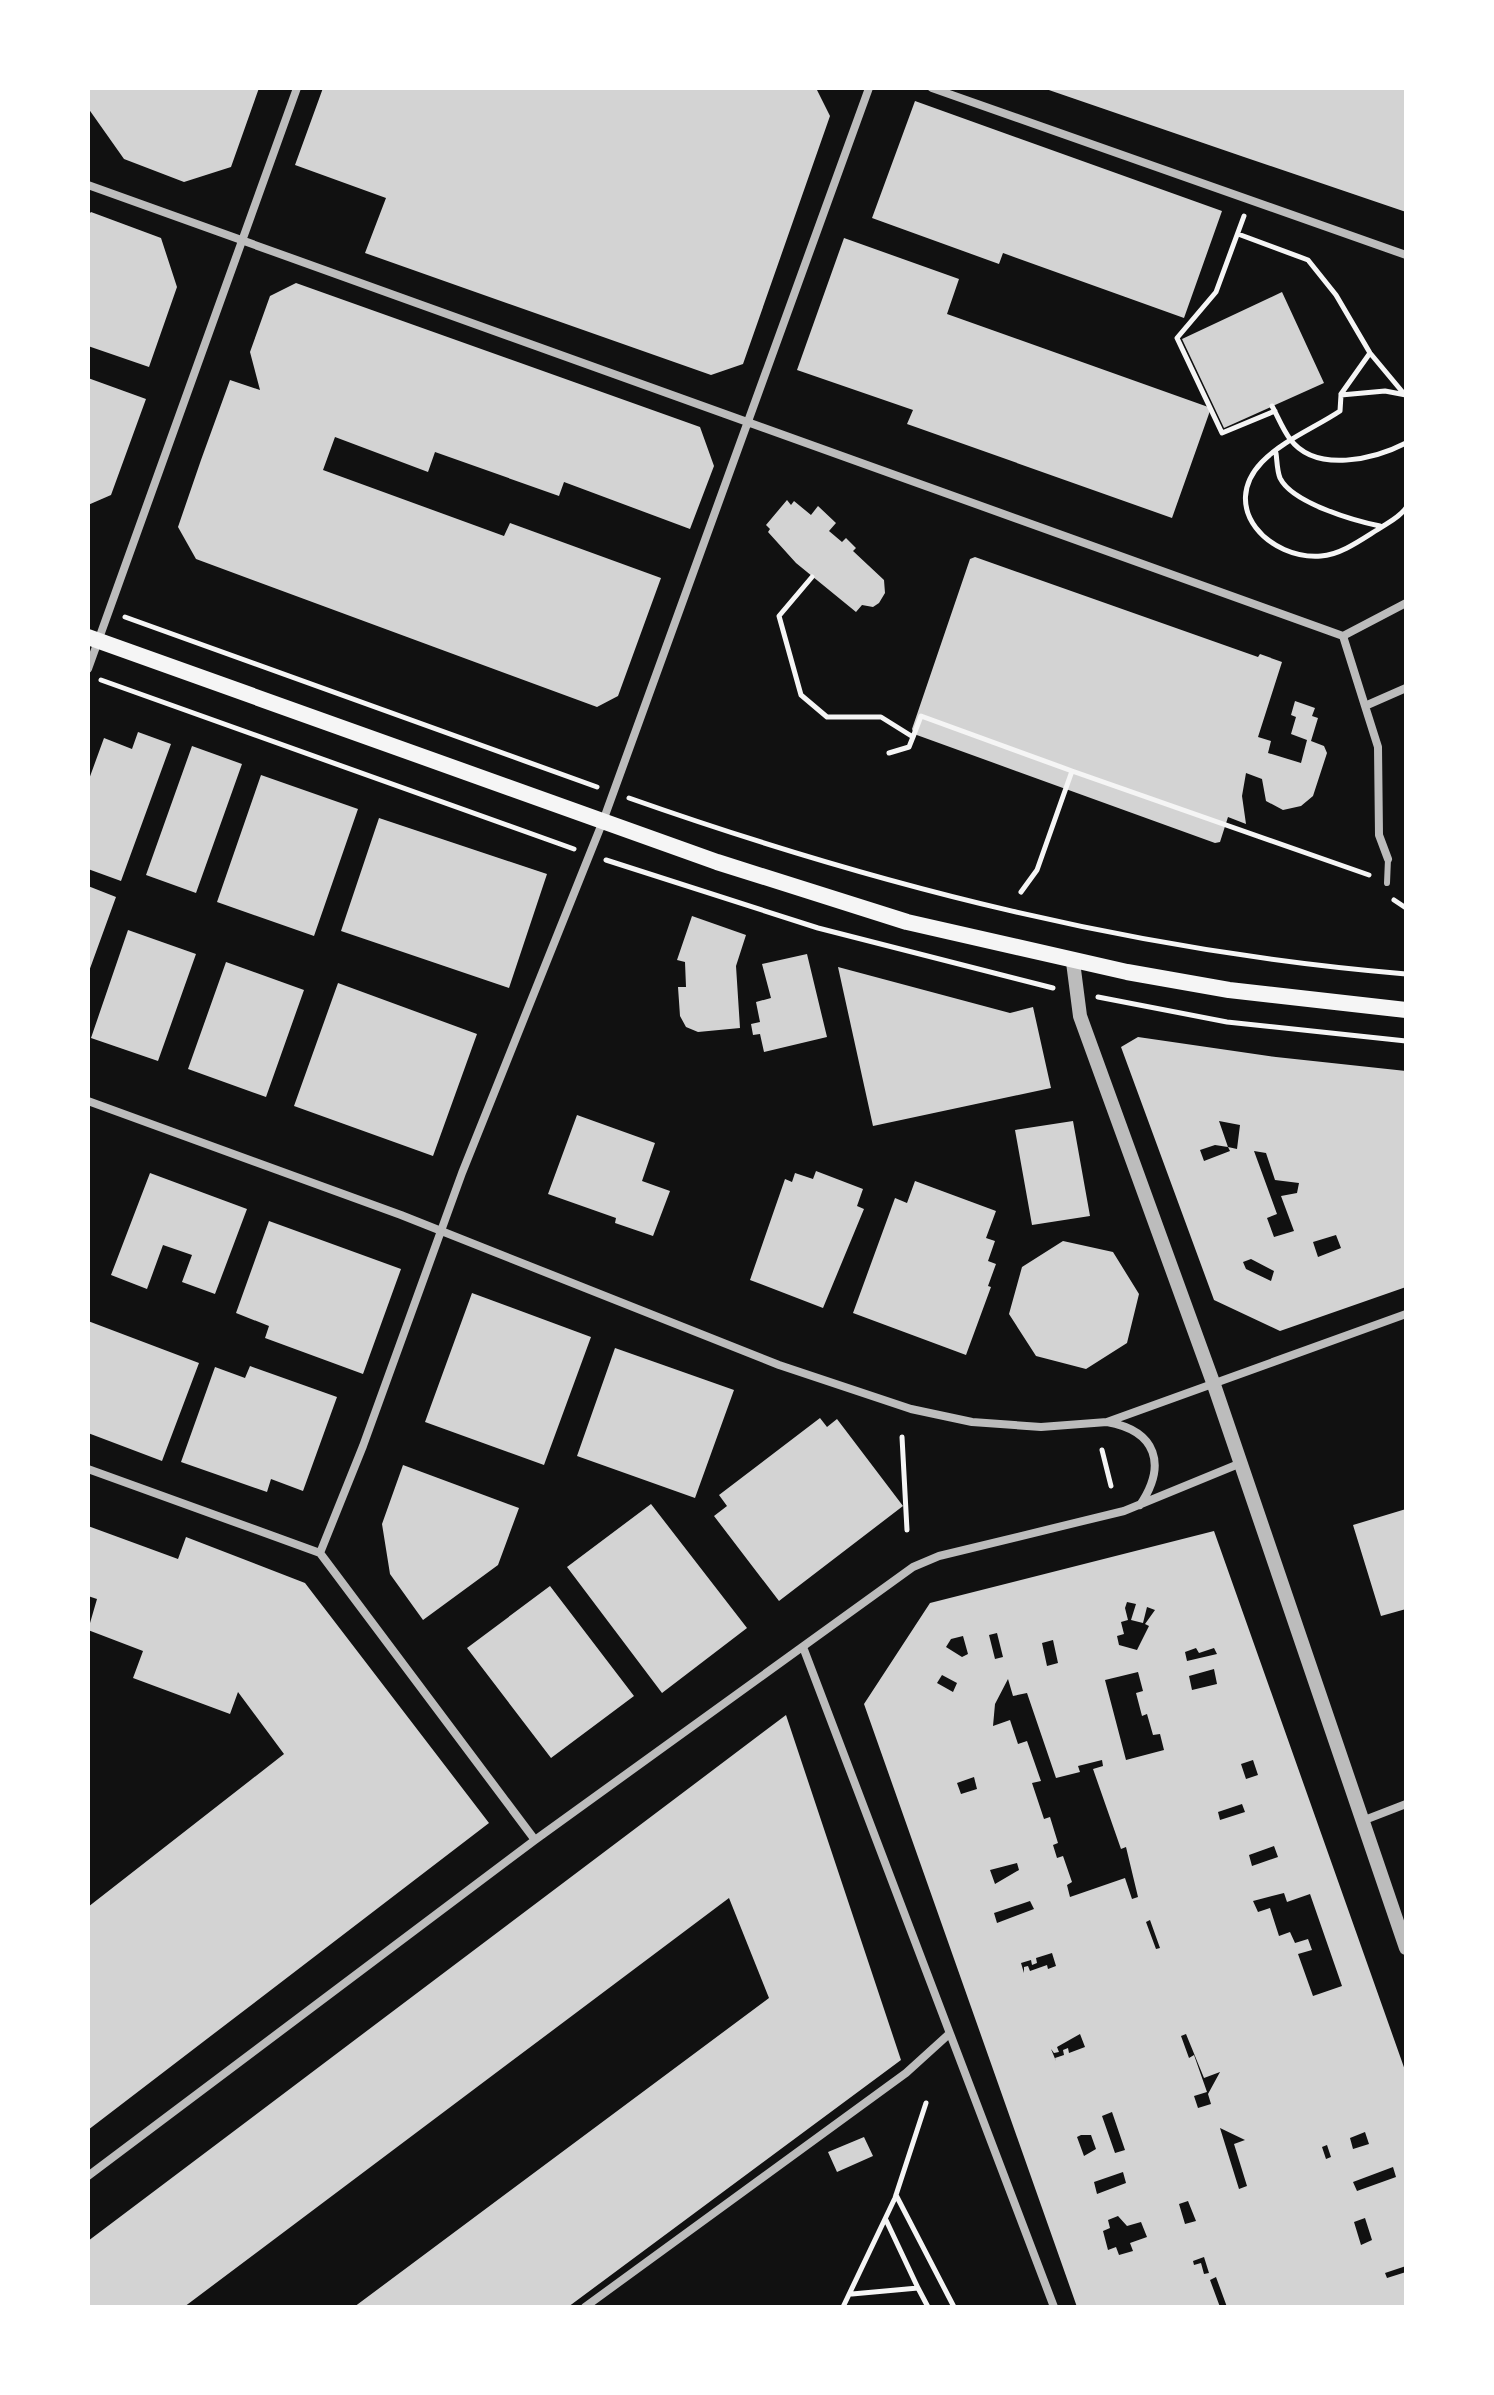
<svg xmlns="http://www.w3.org/2000/svg" width="1494" height="2395" font-family="Overpass,sans-serif">
<style>
.building{fill:#d3d3d3;fill-rule:evenodd}
.lines{fill:none;stroke-linecap:round;stroke-linejoin:round}
.path{stroke:#f5f5f5;stroke-width:5}
.service{stroke:#bcbcbc;stroke-width:6}
.minor{stroke:#bcbcbc;stroke-width:8}
.tertiary{stroke:#bcbcbc;stroke-width:14}
.secondary{stroke:#f5f5f5;stroke-width:16}
</style>
<rect width="100%" height="100%" fill="#111"/>
<!-- building -->
<path class="building" d="M 88,88 L 259,88 L 231,167 L 184,182 L 124,159 L 88,108 Z
M 323,88 L 816,88 L 830,116 L 743,364 L 711,375 L 365,253 L 386,198 L 295,165 Z
M 1043,88 L 1406,88 L 1406,212 L 1244,157 Z
M 915,101 L 1222,211 L 1184,318 L 1003,253 L 999,264 L 872,218 Z
M 91,212 L 161,238 L 177,287 L 149,367 L 88,346 L 88,215 Z
M 844,238 L 959,279 L 947,314 L 1211,408 L 1172,518 L 907,424 L 913,410 L 797,370 Z
M 296,283 L 700,427 L 714,466 L 690,529 L 564,482 L 559,496 L 435,452 L 428,472 L 335,437 L 323,470 L 504,536 L 510,523 L 661,578 L 618,696 L 597,707 L 196,559 L 178,527 L 201,460 L 230,380 L 260,390 L 250,352 L 270,296 Z
M 1282,292 L 1324,383 L 1224,428 L 1182,339 Z
M 88,378 L 146,399 L 111,495 L 88,505 Z
M 787,500 L 791,505 L 794,501 L 811,515 L 818,506 L 836,523 L 829,531 L 842,542 L 846,538 L 856,548 L 853,551 L 884,580 L 885,593 L 879,603 L 873,607 L 862,605 L 856,612 L 796,563 L 768,532 L 770,529 L 766,525 Z
M 975,557 L 1258,657 L 1260,654 L 1282,662 L 1258,737 L 1271,741 L 1268,753 L 1301,763 L 1307,740 L 1291,734 L 1296,717 L 1291,715 L 1295,701 L 1315,708 L 1312,716 L 1318,718 L 1311,741 L 1324,746 L 1327,753 L 1313,796 L 1301,806 L 1283,810 L 1266,801 L 1262,779 L 1246,773 L 1242,796 L 1246,824 L 1228,817 L 1220,842 L 1215,843 L 914,734 L 912,729 L 970,559 Z
M 138,732 L 171,744 L 121,881 L 88,869 L 88,782 L 104,738 L 132,749 Z
M 192,746 L 242,764 L 196,893 L 146,875 Z
M 261,775 L 358,809 L 314,936 L 217,902 Z
M 379,818 L 547,874 L 509,988 L 341,931 Z
M 88,886 L 116,897 L 88,974 Z
M 692,916 L 746,935 L 736,966 L 740,1028 L 698,1032 L 686,1027 L 680,1016 L 678,987 L 686,987 L 685,962 L 677,960 Z
M 128,930 L 196,954 L 158,1061 L 91,1038 Z
M 807,954 L 827,1037 L 764,1052 L 760,1034 L 753,1035 L 751,1024 L 760,1022 L 756,1002 L 771,998 L 762,964 Z
M 226,962 L 304,990 L 266,1097 L 188,1069 Z
M 838,967 L 1010,1013 L 1033,1007 L 1051,1088 L 873,1126 Z
M 338,983 L 477,1034 L 433,1156 L 294,1106 Z
M 1138,1037 L 1276,1057 L 1406,1071 L 1406,1287 L 1280,1331 L 1214,1300 L 1121,1047 ZM 1219,1121 L 1240,1125 L 1237,1149 L 1228,1147 L 1230,1151 L 1204,1161 L 1200,1150 L 1215,1145 L 1228,1147 ZM 1254,1151 L 1266,1153 L 1275,1180 L 1299,1183 L 1297,1193 L 1281,1196 L 1294,1231 L 1274,1237 L 1267,1218 L 1277,1214 ZM 1336,1235 L 1341,1248 L 1318,1257 L 1313,1242 ZM 1251,1259 L 1274,1271 L 1271,1281 L 1246,1269 L 1243,1262 Z
M 577,1115 L 655,1143 L 642,1181 L 670,1191 L 653,1236 L 615,1223 L 616,1218 L 548,1194 Z
M 1073,1121 L 1090,1216 L 1032,1225 L 1015,1130 Z
M 816,1171 L 863,1189 L 857,1206 L 864,1209 L 823,1308 L 750,1280 L 785,1179 L 792,1182 L 795,1173 L 813,1179 Z
M 150,1173 L 247,1209 L 215,1294 L 182,1282 L 192,1255 L 163,1245 L 147,1289 L 111,1275 Z
M 915,1181 L 996,1211 L 986,1238 L 995,1241 L 988,1261 L 996,1264 L 988,1286 L 991,1287 L 966,1355 L 853,1313 L 895,1198 L 907,1203 Z
M 269,1221 L 401,1269 L 363,1374 L 265,1338 L 269,1326 L 236,1313 Z
M 1063,1241 L 1113,1252 L 1139,1294 L 1127,1343 L 1086,1369 L 1036,1356 L 1009,1314 L 1022,1267 Z
M 472,1293 L 591,1337 L 544,1465 L 425,1422 Z
M 88,1321 L 199,1363 L 162,1461 L 88,1433 Z
M 615,1348 L 734,1390 L 695,1498 L 577,1456 Z
M 250,1366 L 337,1397 L 303,1491 L 271,1479 L 267,1492 L 181,1462 L 215,1367 L 245,1378 Z
M 820,1418 L 827,1427 L 837,1419 L 903,1506 L 779,1601 L 714,1516 L 727,1506 L 719,1495 Z
M 403,1465 L 519,1508 L 498,1565 L 423,1620 L 390,1574 L 382,1524 Z
M 651,1504 L 747,1628 L 662,1693 L 567,1567 Z
M 1406,1509 L 1406,1609 L 1381,1616 L 1353,1525 Z
M 88,1526 L 178,1559 L 186,1537 L 305,1583 L 489,1823 L 88,2130 L 88,1907 L 284,1754 L 238,1692 L 230,1714 L 133,1678 L 143,1651 L 88,1630 L 97,1599 L 88,1596 Z
M 1214,1531 L 1406,2073 L 1406,2266 L 1385,2273 L 1387,2278 L 1406,2272 L 1406,2307 L 1227,2307 L 1216,2277 L 1210,2280 L 1220,2307 L 1077,2307 L 864,1704 L 930,1603 ZM 1127,1602 L 1136,1604 L 1131,1620 L 1143,1623 L 1147,1607 L 1155,1610 L 1145,1624 L 1149,1626 L 1137,1650 L 1119,1645 L 1117,1636 L 1124,1634 L 1121,1622 L 1128,1620 L 1125,1608 ZM 997,1633 L 1003,1657 L 995,1659 L 989,1635 ZM 963,1636 L 968,1654 L 962,1657 L 946,1647 L 951,1639 ZM 1053,1640 L 1058,1663 L 1047,1666 L 1042,1643 ZM 1196,1648 L 1199,1653 L 1214,1648 L 1217,1654 L 1187,1661 L 1185,1652 ZM 1214,1669 L 1217,1684 L 1192,1690 L 1189,1676 ZM 1138,1672 L 1143,1691 L 1136,1693 L 1142,1716 L 1147,1714 L 1153,1735 L 1160,1734 L 1164,1750 L 1126,1760 L 1105,1680 ZM 942,1675 L 957,1683 L 953,1692 L 937,1683 ZM 1008,1679 L 1013,1696 L 1027,1693 L 1056,1778 L 1080,1772 L 1078,1766 L 1102,1760 L 1103,1766 L 1093,1769 L 1121,1849 L 1126,1847 L 1138,1897 L 1132,1899 L 1125,1878 L 1070,1897 L 1067,1885 L 1072,1882 L 1063,1856 L 1057,1858 L 1053,1845 L 1058,1843 L 1050,1817 L 1044,1819 L 1032,1783 L 1041,1781 L 1027,1741 L 1018,1744 L 1010,1720 L 993,1726 L 995,1704 ZM 1253,1760 L 1258,1775 L 1246,1779 L 1241,1764 ZM 974,1777 L 977,1789 L 961,1794 L 957,1783 ZM 1242,1804 L 1245,1812 L 1220,1820 L 1218,1812 ZM 1274,1846 L 1278,1857 L 1252,1866 L 1249,1855 ZM 1017,1863 L 1019,1870 L 995,1884 L 990,1870 ZM 1284,1893 L 1287,1902 L 1310,1894 L 1342,1986 L 1313,1996 L 1298,1954 L 1312,1950 L 1308,1939 L 1295,1943 L 1290,1932 L 1279,1936 L 1270,1908 L 1258,1912 L 1253,1901 ZM 1030,1901 L 1034,1909 L 997,1923 L 994,1913 ZM 1150,1920 L 1160,1948 L 1156,1949 L 1146,1922 ZM 1052,1953 L 1056,1966 L 1048,1969 L 1047,1965 L 1030,1971 L 1028,1966 L 1024,1967 L 1024,1973 L 1021,1963 L 1031,1960 L 1032,1965 L 1037,1963 L 1036,1958 ZM 1080,2034 L 1085,2047 L 1069,2053 L 1068,2048 L 1063,2050 L 1064,2055 L 1055,2058 L 1056,2061 L 1051,2049 L 1054,2053 L 1059,2052 L 1057,2047 ZM 1186,2034 L 1204,2078 L 1220,2072 L 1208,2094 L 1211,2104 L 1198,2108 L 1194,2096 L 1207,2092 L 1194,2055 L 1189,2058 L 1181,2036 ZM 1112,2112 L 1125,2150 L 1115,2153 L 1102,2116 ZM 1220,2128 L 1245,2140 L 1234,2144 L 1247,2186 L 1239,2189 ZM 1365,2132 L 1369,2144 L 1353,2149 L 1350,2138 ZM 1081,2135 L 1091,2135 L 1096,2149 L 1084,2156 L 1077,2137 ZM 1327,2145 L 1331,2157 L 1326,2159 L 1322,2147 ZM 1393,2167 L 1396,2177 L 1357,2191 L 1353,2182 ZM 1123,2172 L 1126,2183 L 1097,2194 L 1094,2182 ZM 1188,2201 L 1196,2221 L 1185,2224 L 1179,2204 ZM 1118,2216 L 1127,2226 L 1141,2222 L 1147,2237 L 1130,2243 L 1133,2251 L 1119,2255 L 1116,2247 L 1108,2250 L 1103,2231 L 1110,2228 L 1108,2220 ZM 1365,2218 L 1372,2240 L 1361,2245 L 1354,2222 ZM 1204,2257 L 1209,2273 L 1204,2274 L 1201,2263 L 1194,2265 L 1193,2261 Z
M 550,1586 L 634,1696 L 551,1758 L 467,1648 Z
M 786,1715 L 901,2060 L 568,2307 L 354,2307 L 769,1998 L 729,1898 L 184,2307 L 88,2307 L 88,2241 Z
M 864,2137 L 873,2156 L 837,2172 L 828,2152 Z"/>
<g class="lines">
<!-- path -->
<path class="path" d="M 1244,216 L 1216,292 L 1177,338 L 1222,433 L 1275,411
M 1238,234 L 1308,260 L 1336,295 L 1370,353 L 1405,395
M 1341,394 L 1370,353
M 1406,395 L 1385,391 L 1341,395 L 1340,411 C 1316,427 1282,441 1262,462 C 1218,508 1270,560 1321,556 C 1340,555 1361,540 1377,530 C 1387,523 1399,518 1406,508
M 1272,406 C 1278,417 1283,430 1290,439 C 1316,474 1375,459 1406,443
M 1276,453 C 1277,460 1277,471 1280,478 C 1292,503 1355,521 1380,526
M 812,577 L 779,616 L 801,695 L 827,717 L 881,717 L 913,737 L 921,716 L 1072,771 L 1037,870 L 1021,892
M 125,617 L 597,787
M 101,680 L 574,849
M 889,753 L 909,747 L 913,737
M 1072,771 L 1369,875
M 629,798 C 882,887 1139,952 1406,974
M 606,860 L 818,928 L 1053,988
M 1394,900 L 1406,908
M 1098,997 L 1227,1022 L 1406,1041
M 902,1437 L 907,1530
M 1102,1450 L 1111,1486
M 896,2195 L 954,2307
M 886,2220 L 918,2288
M 852,2294 L 918,2288 L 928,2307
M 843,2307 L 895,2198 L 926,2103"/>
<!-- service -->
<path class="service" d="M 1387,883 L 1388,859"/>
<!-- minor -->
<path class="minor" d="M 932,88 L 1406,255
M 88,185 L 1343,636
M 1343,636 L 1365,706 L 1406,688
M 1343,636 L 1406,603
M 88,669 L 297,88
M 1365,706 L 1378,747 L 1379,835 L 1388,859
M 88,1101 L 401,1215 L 779,1365 L 911,1409 L 972,1422 L 1041,1427 L 1107,1422 L 1406,1314
M 1107,1422 C 1157,1431 1167,1465 1140,1505
M 88,1469 L 320,1553 L 535,1840
M 320,1553 L 363,1446 L 462,1173 L 603,821 L 869,88
M 803,1647 L 1054,2307
M 1362,1821 L 1406,1804
M 88,2176 L 535,1840 L 913,1567 L 939,1556 L 1124,1511 L 1241,1463
M 585,2307 L 906,2073 L 949,2034"/>
<!-- tertiary -->
<path class="tertiary" d="M 1073,962 L 1080,1016 L 1214,1385 L 1406,1948"/>
<!-- secondary -->
<path class="secondary" d="M 88,637 L 717,862 L 907,922 L 1127,972 L 1229,990 L 1406,1010"/>
</g>
<!-- border -->
<rect width="1494" height="2395" fill="none" stroke="#ffffff" stroke-width="180"/>
</svg>
